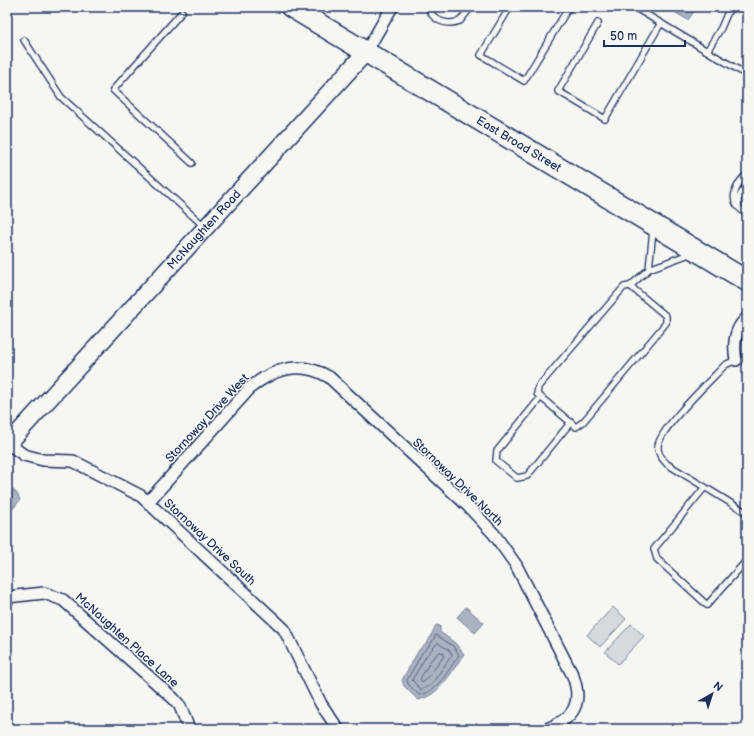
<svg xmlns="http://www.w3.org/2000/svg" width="754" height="736" font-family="'Balsamiq Sans',sans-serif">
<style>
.green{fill:#d6d9dd;stroke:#78849e}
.water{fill:#abb2c0;stroke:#717e99}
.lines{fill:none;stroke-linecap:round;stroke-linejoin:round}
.shore{stroke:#556385;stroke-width:1}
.lane-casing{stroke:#1b2f5e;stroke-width:8}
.street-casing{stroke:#1b2f5e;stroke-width:14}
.secondary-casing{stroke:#1b2f5e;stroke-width:19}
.highway-casing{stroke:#1b2f5e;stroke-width:23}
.lane{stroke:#f6f6f2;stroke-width:5.5}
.street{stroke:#f6f6f2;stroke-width:11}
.secondary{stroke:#f6f6f2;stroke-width:16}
.highway{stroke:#f6f6f2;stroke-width:20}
.labels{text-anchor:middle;stroke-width:3;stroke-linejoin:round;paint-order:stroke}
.street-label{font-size:12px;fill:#1b2f5e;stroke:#f6f6f2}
</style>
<rect width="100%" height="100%" fill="#f6f6f2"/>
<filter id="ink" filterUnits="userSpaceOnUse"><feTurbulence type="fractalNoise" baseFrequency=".025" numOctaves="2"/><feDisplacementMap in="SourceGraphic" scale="8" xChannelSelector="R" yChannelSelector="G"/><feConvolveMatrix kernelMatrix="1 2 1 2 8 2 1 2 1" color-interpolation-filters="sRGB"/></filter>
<g filter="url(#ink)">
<!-- green -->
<path class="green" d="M 613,607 L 626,619 L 600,647 L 587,635 Z
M 631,624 L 644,636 L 618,664 L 605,652 Z"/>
<!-- water -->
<path class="water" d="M 666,7 L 697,7 L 688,20 Z
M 7,488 C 15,489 17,493 20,500 L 7,516 Z
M 466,607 L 484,623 L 475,633 L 457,617 Z
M 436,625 L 440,626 L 440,632 L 455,643 L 464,654 C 451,672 441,695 418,700 L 404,686 L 402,680 L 419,650 L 428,642 Z"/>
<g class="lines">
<!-- shore -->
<path class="shore" d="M 436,635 L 453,646 L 459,655 C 449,669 437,693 419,695 L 408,684 L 407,680 L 422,653 L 431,644 Z
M 438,643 L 449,650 L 452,655 L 431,685 L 421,690 L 412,680 L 426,656 Z
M 440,652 L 444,653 L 444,656 L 426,680 L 422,683 L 420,679 L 431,660 Z"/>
<!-- lane casing -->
<g class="lane-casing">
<path id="lane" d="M 428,7 C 433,21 446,26 460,21 L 471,7
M 510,7 L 481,55 L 524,81 L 569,7
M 634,7 L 747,75
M 182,12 L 113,90 L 192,163
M 598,23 L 558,91 L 605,119 L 661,23
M 24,40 L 61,97 L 205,227
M 707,51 L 721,28 L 730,7
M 747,175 C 742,178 741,180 738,185 C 731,198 734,206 747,214
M 739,207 L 738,200 L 747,183
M 649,269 L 653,230
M 630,286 L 666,316 L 666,323 L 583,422 L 576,427 L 537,394 L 538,387 L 624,287 L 630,286 L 649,269 L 692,253
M 747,361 L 736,360 L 725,365 C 711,380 660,428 658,446 C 657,453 662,459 667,464 L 747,513
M 541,397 L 497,451 L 496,461 L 517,478 L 527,476 L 571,422
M 705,487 L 654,549 L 657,559 L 707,605 L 747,560"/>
</g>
<!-- street casing -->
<g class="street-casing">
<path id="street" d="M 366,52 L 392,7
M 736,360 C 733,344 734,329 747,318
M 7,443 L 24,455 L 43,460 L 73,461 L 141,496 L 284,629 L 321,704 L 338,729
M 148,502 L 251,387 C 276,367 301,361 329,377 L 468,506 L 494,534 L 516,565 L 573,676 C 583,704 574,718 547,729
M 7,597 L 44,593 L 63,600 L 173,698 L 180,706 L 189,729"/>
</g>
<!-- secondary casing -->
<g class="secondary-casing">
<g id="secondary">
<path id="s1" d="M 7,445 L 366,52"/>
</g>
</g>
<!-- highway casing -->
<g class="highway-casing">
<g id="highway">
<path id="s2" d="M 291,7 L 747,281"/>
</g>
</g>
<!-- lane -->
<use href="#lane" class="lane"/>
<!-- street -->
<use href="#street" class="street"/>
<!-- secondary -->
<use href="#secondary" class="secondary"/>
<!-- highway -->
<use href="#highway" class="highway"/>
</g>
</g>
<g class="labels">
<!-- street labels -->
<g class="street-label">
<text dy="4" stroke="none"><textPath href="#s2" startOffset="266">East Broad Street</textPath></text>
<text dy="4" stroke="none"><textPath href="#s1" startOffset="292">McNaughten Road</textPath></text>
<text transform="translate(207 418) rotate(-47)" y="4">Stornoway Drive West</text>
<text transform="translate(458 482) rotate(44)" y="4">Stornoway Drive North</text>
<text transform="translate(210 542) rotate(43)" y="4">Stornoway Drive South</text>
<text transform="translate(127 640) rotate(42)" y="4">McNaughten Place Lane</text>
</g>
</g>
<!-- margin -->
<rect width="754" height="736" fill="none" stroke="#f6f6f2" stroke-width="24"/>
<rect x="12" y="12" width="730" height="712" fill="none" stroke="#1b2f5e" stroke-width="1.5" filter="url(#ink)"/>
<!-- north arrow -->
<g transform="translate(712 694) rotate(39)" stroke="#f6f6f2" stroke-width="3" paint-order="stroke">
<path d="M0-3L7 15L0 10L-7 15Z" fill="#1b2f5e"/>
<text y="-6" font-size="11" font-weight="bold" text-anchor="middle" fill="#1b2f5e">N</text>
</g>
<!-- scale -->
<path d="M604 40v6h81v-6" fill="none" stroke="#1b2f5e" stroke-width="2"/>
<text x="610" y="40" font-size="12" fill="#1b2f5e" stroke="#f6f6f2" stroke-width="3" paint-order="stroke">50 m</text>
</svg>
